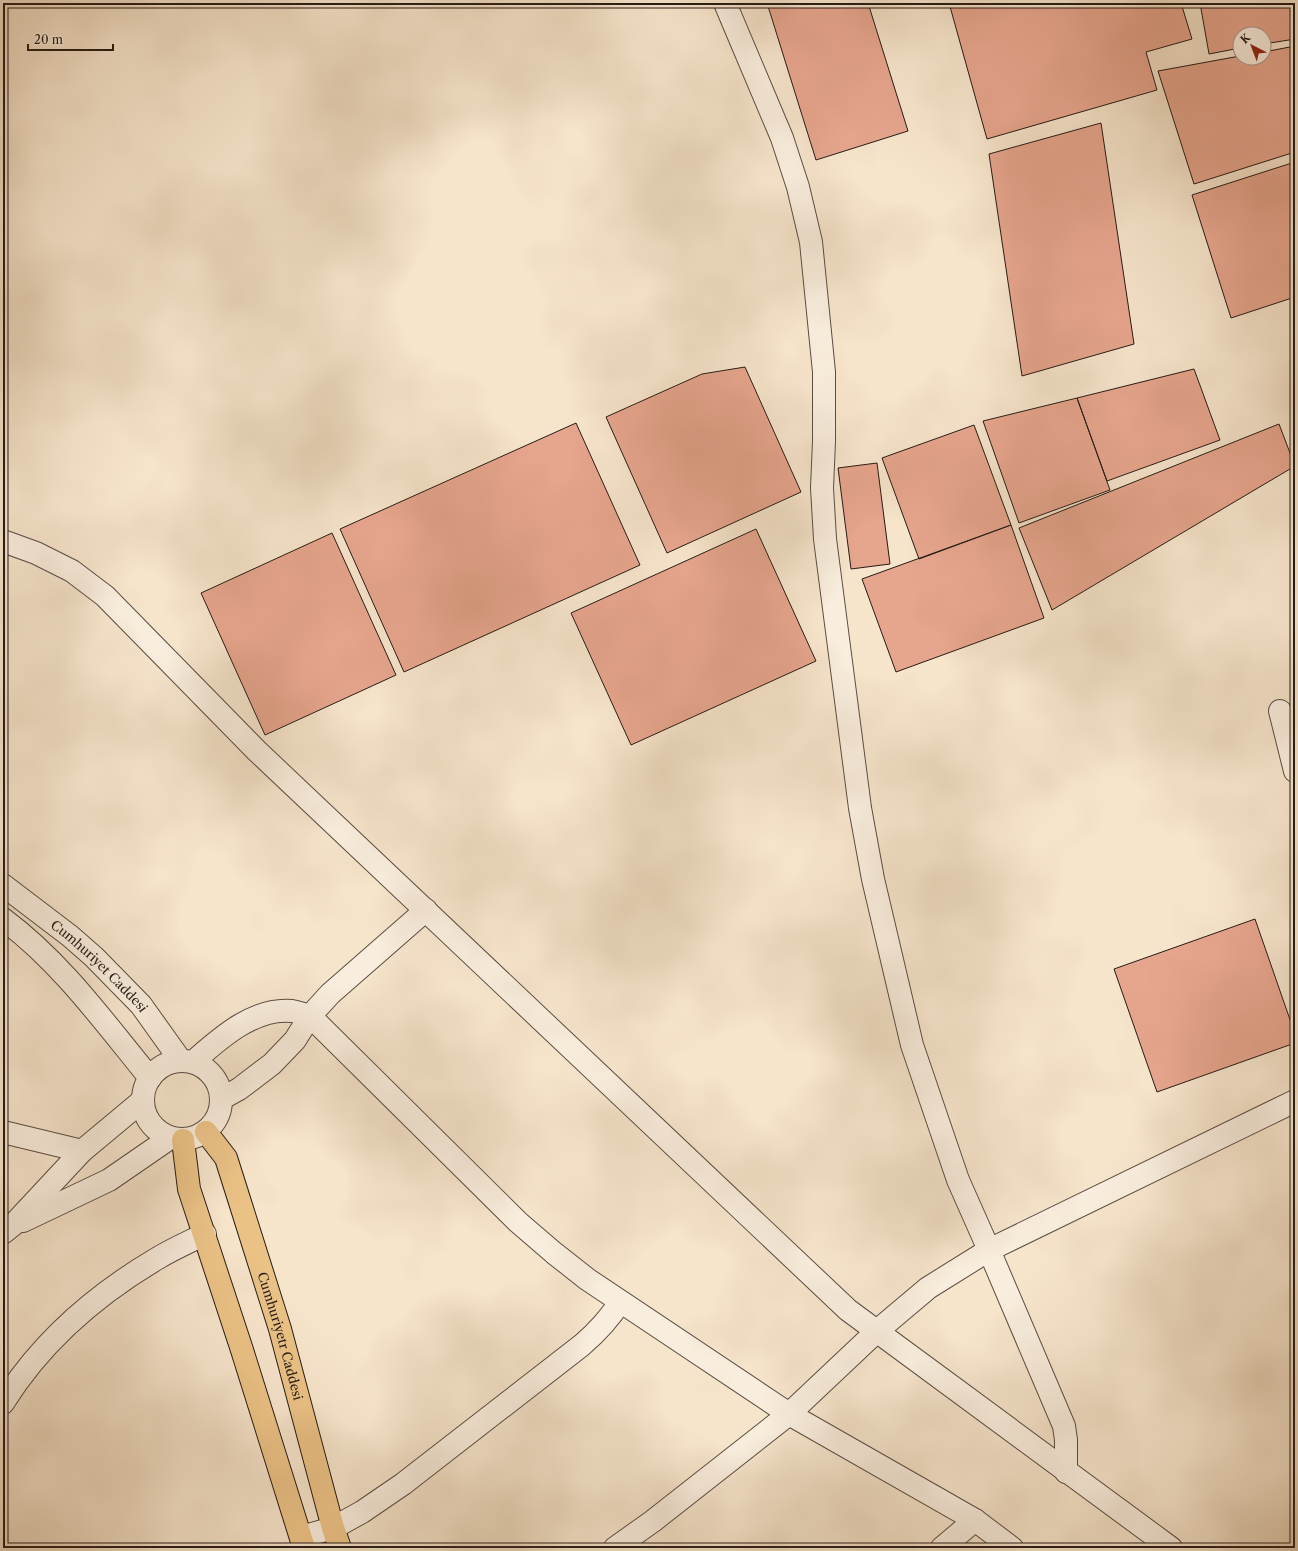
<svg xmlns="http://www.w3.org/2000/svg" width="1298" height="1551" font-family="'Libre Caslon Text',serif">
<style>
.building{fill:#e6a58d;stroke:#261b15}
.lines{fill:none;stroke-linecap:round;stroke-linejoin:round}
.minor-casing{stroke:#5a4d42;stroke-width:24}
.major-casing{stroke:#261b15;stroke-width:24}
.minor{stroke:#f9eddd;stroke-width:22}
.major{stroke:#ebc286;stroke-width:22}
.labels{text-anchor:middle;stroke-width:4;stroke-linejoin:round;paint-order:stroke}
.street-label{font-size:13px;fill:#261b15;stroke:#f9eddd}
</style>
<rect width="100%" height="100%" fill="#f6e4cb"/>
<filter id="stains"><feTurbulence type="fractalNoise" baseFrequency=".005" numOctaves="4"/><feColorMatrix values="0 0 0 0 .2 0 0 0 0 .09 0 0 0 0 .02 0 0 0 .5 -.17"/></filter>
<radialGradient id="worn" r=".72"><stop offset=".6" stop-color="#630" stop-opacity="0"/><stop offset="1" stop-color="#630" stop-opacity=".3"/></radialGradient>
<!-- building -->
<path class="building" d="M 767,3 L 868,3 L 908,131 L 816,160 Z
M 949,3 L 1181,3 L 1192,39 L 1146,52 L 1157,90 L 987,139 Z
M 1200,3 L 1295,3 L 1295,39 L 1264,44 L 1264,34 L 1240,34 L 1240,48 L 1209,54 Z
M 1295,46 L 1295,152 L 1194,184 L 1158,71 L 1240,56 L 1240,58 L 1264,58 L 1264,52 Z
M 1101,123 L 1134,344 L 1022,376 L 989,154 Z
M 1295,162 L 1295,297 L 1231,318 L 1192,195 Z
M 745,367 L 801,492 L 667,553 L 606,417 L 702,374 Z
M 1194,369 L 1220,440 L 1107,481 L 1077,398 Z
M 1077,398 L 1110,490 L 1019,523 L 983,421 Z
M 576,423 L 640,565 L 404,672 L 340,529 Z
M 1279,424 L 1295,466 L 1052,610 L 1019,528 Z
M 974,425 L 1011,525 L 919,559 L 882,458 Z
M 877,463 L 890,564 L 851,569 L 838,468 Z
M 1011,525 L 1044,618 L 896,672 L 862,579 Z
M 756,529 L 816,661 L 631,745 L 571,613 Z
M 332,533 L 396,675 L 265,735 L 201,593 Z
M 1255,919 L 1295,1034 L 1295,1043 L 1157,1092 L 1114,969 Z"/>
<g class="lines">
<!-- minor casing -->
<g class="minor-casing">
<g id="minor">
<path d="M 725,3 L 782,138 L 798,187 L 811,242 L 824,372 L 824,441 L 822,488 L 825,539 L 860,808 L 873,879 L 912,1045 L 958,1180 L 989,1250 L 1064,1426 L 1066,1440 L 1066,1472"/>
<path d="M 3,541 L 36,553 L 72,571 L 105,596 L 257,751 L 848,1310 L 1171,1548"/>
<path d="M 1280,711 L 1295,771"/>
<path id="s1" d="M 3,885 L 70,936 L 94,957 L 141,1005 L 181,1061"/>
<path d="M 3,919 C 61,962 104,1022 150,1078"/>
<circle cx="182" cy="1100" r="39"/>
<path d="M 193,1062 C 219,1039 254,1007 292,1011 C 298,1012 304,1014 310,1016 L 518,1222 L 554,1253 L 587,1279 L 789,1414 L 975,1520 L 1012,1548"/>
<path d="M 221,1099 L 239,1089 L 272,1064 L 295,1040 L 310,1016 L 330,994 L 426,910"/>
<path d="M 3,1132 L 82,1151"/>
<path d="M 23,1221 L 109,1180 L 170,1138"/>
<path d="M 3,1233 L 13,1225 L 82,1151 L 142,1101"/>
<path d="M 3,1403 C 41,1342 97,1294 158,1258 C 173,1249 189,1242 205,1234"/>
<path d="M 301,1537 L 333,1528 L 362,1512 L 403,1484 L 582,1345 C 597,1332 610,1318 620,1302"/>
<path d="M 615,1548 L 653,1521 L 789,1414 L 877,1331 L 928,1288 L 989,1250 L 1295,1101"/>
<path d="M 942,1548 L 975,1520"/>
</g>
</g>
<!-- major casing -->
<g class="major-casing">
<g id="major">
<path id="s2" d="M 206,1132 L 226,1158 L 239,1199 L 280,1329 L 333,1528 L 340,1548"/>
<path d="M 183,1140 L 189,1189 L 242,1350 L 304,1548"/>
</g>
</g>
<!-- minor -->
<use href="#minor" class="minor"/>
<!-- major -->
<use href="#major" class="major"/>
</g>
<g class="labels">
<!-- street labels -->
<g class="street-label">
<text dy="5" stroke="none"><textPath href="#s1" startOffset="126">Cumhuriyet Caddesi</textPath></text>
<text dy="5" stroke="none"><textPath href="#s2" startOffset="219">Cumhuriyetr Caddesi</textPath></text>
</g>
</g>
<!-- margin -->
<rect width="1298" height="1551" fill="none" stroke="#f6e4cb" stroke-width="16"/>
<rect x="4" y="4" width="1290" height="1543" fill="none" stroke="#261b15" stroke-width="2"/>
<rect x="8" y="8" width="1282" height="1535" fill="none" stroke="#261b15"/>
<!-- north arrow -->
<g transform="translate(1252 46) rotate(318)"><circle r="19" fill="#f9eddd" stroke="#a5998d"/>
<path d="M0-3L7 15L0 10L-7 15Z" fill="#8f2418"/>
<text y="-6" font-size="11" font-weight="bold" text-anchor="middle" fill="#261b15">K</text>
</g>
<!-- scale -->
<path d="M28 44v6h85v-6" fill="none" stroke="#261b15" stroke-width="2"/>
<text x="34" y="44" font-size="12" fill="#261b15" stroke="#f9eddd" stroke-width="3" paint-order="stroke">20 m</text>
<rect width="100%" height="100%" filter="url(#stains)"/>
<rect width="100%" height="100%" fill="url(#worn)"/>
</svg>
